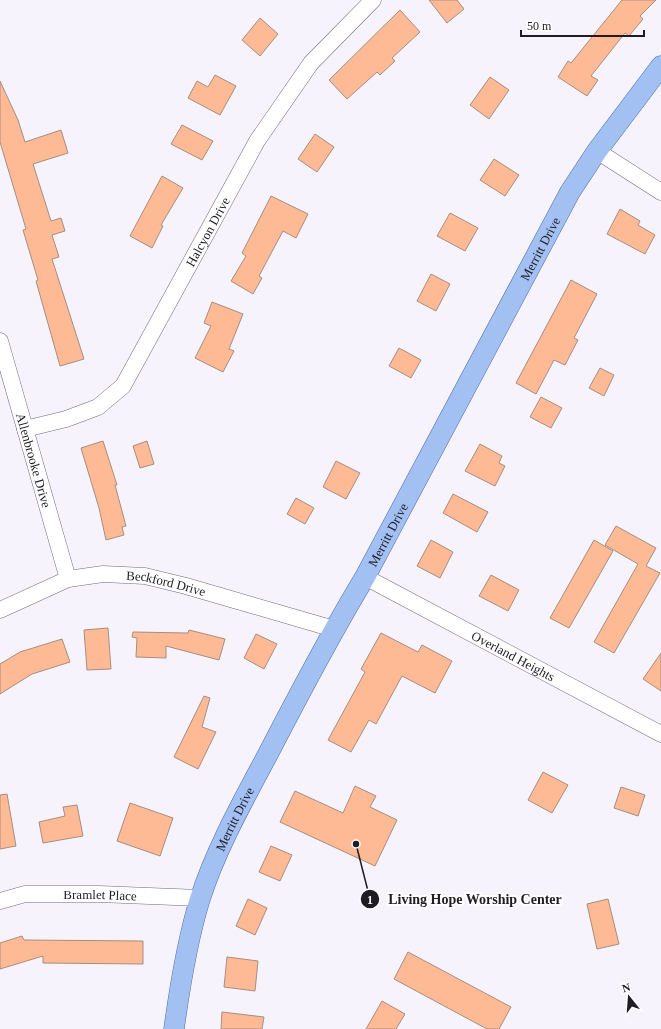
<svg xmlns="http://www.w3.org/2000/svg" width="661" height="1029" font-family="Georgia,serif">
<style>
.building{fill:#feba95;stroke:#a78d80}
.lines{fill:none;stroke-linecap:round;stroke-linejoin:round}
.minor-casing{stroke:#71687e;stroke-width:17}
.major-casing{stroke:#4c6ca5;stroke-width:21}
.minor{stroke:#fff;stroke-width:16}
.major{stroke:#a2c1f2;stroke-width:20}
.labels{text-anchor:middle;stroke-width:4;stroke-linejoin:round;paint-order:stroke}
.street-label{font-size:13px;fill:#201c25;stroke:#fff}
.leader{fill:none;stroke:#201c25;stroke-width:1.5}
.callout-dot{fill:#201c25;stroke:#fff;stroke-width:1.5}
.mark-label{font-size:12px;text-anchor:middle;font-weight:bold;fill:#fff}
.callout-label{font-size:14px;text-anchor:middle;font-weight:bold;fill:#201c25;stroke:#fff;stroke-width:4;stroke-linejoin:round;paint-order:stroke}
</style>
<rect width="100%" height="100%" fill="#f7f3fd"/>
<!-- building -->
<path class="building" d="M 429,0 L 457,0 L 464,9 L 447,23 Z
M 622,0 L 656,0 L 640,16 L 643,19 L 629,36 L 625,33 L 591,76 L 598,80 L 587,96 L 558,77 L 568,61 L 571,63 Z
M 400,10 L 420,32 L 392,58 L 395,61 L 380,75 L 377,72 L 347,99 L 329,80 Z
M 260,18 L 278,34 L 260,56 L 242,40 Z
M 215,75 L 236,86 L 220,115 L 188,98 L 197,81 L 208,87 Z
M 490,77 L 509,90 L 489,119 L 470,105 Z
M 0,81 L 18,120 L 25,142 L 61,130 L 68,153 L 33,164 L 51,221 L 61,218 L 65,231 L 52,235 L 59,257 L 52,259 L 84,359 L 60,366 L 36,281 L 38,280 L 23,230 L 26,229 L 0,142 Z
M 182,125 L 213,141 L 202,160 L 171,144 Z
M 315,134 L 334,147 L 317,172 L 298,159 Z
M 494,159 L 519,175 L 505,196 L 480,180 Z
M 162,176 L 183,188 L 161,225 L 163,226 L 152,248 L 130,236 Z
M 271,196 L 308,214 L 296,238 L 283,231 L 259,276 L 262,278 L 253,294 L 231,281 L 246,256 L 242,253 Z
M 620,209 L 640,221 L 638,225 L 655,235 L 645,254 L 607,234 Z
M 450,213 L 478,228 L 465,251 L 437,236 Z
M 431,274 L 450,284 L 436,311 L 417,301 Z
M 571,280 L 597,294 L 574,338 L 578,340 L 565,365 L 554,360 L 536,394 L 516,383 Z
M 212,302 L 243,314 L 229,349 L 234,351 L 223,372 L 195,358 L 211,326 L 204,323 Z
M 399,348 L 421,360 L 411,378 L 389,366 Z
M 600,368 L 614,375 L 604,396 L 589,388 Z
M 541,397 L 562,408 L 551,428 L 530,417 Z
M 103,441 L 117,485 L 115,485 L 126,526 L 122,527 L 124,535 L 106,540 L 99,508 L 81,448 Z
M 147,441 L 154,464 L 140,468 L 133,446 Z
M 480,444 L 502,456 L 499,463 L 505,466 L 495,486 L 465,471 Z
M 336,461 L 360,473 L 346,499 L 323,487 Z
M 453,494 L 488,512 L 477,532 L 443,513 Z
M 296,498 L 314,508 L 305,524 L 287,514 Z
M 616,526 L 656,548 L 646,566 L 660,573 L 614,653 L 594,642 L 638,564 L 605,545 Z
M 431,540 L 453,552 L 440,578 L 417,566 Z
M 594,540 L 613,551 L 569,628 L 550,618 Z
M 491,575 L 519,590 L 508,611 L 479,596 Z
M 108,628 L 111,669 L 87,670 L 84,630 Z
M 189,630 L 225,639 L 219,660 L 166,646 L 166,658 L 136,657 L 137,638 L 132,637 L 133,632 L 188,633 Z
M 381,633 L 418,652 L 422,645 L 452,661 L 435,693 L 402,676 L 376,724 L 369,720 L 351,752 L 328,740 L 365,672 L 361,669 Z
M 256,634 L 277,644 L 264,669 L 244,658 Z
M 62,639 L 70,662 L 32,674 L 0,694 L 0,664 L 20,652 Z
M 661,653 L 661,691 L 643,679 Z
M 204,696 L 210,698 L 202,727 L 216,732 L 198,769 L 174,757 Z
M 543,772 L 568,785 L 552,813 L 528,800 Z
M 355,786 L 376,796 L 370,807 L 397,820 L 375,866 L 280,822 L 295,791 L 343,813 Z
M 621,787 L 645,795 L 638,816 L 614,808 Z
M 7,794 L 16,846 L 0,849 L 0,795 Z
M 130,803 L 173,818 L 160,856 L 117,841 Z
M 77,805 L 83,836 L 43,843 L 39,822 L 65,816 L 63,807 Z
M 271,846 L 292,855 L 280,881 L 259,872 Z
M 248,899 L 267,908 L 255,935 L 236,926 Z
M 608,899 L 619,944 L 597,949 L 587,904 Z
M 22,936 L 24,940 L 143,941 L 143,964 L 43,963 L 43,956 L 0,969 L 0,943 Z
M 408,952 L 511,1007 L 499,1029 L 487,1029 L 394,979 Z
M 227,957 L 258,961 L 255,991 L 224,987 Z
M 382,1001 L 405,1014 L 396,1029 L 366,1029 Z
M 222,1012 L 264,1017 L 262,1029 L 221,1029 Z"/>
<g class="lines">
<!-- minor casing -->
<g class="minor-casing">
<g id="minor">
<path d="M 597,151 L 661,192"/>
<path id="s1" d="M 0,341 L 68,579"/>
<path id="s2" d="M 25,429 L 66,419 L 98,407 L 123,386 L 257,141 L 311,63 L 373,0"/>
<path id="s3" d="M 365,577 L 661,734"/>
<path id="s4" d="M 0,610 L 68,579 L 103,574 L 145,576 L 186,586 L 334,629"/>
<path id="s5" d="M 0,901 L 25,894 L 99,894 L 200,898"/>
</g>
</g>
<!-- major casing -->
<g class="major-casing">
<g id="major">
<path id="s6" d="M 174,1029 C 180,985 187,941 200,899 C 216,849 243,801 268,754 C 299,694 330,635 365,577 L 570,192 L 597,151 L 661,66"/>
</g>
</g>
<!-- minor -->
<use href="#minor" class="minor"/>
<!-- major -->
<use href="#major" class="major"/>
</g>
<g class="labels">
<!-- street labels -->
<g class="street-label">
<text dy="5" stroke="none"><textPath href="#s2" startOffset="285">Halcyon Drive</textPath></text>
<text dy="5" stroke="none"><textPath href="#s6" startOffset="867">Merritt Drive</textPath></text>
<text dy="5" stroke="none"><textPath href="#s1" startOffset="124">Allenbrooke Drive</textPath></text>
<text dy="5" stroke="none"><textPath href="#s6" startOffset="543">Merritt Drive</textPath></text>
<text dy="5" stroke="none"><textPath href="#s4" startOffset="174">Beckford Drive</textPath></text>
<text dy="5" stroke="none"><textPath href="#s3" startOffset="168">Overland Heights</textPath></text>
<text dy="5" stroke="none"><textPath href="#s6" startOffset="220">Merritt Drive</textPath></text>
<text dy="5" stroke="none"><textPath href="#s5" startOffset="101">Bramlet Place</textPath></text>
</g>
</g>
<!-- callouts -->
<path class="leader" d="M356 844L370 899"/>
<g class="callout-dot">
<circle cx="356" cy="844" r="4"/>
<circle cx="370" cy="899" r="10"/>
</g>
<g class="mark-label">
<text x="370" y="904">1</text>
</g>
<g class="callout-label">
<text x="475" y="904">Living Hope Worship Center</text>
</g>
<!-- north arrow -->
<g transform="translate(629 997) rotate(343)" stroke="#ffffff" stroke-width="3" paint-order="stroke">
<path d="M0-3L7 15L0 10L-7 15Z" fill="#201c25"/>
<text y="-6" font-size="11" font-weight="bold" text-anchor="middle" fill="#201c25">N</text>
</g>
<!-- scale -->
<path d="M521 30v6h123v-6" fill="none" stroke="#201c25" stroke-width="2"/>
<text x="527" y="30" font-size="12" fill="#201c25" stroke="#ffffff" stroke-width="3" paint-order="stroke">50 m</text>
</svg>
